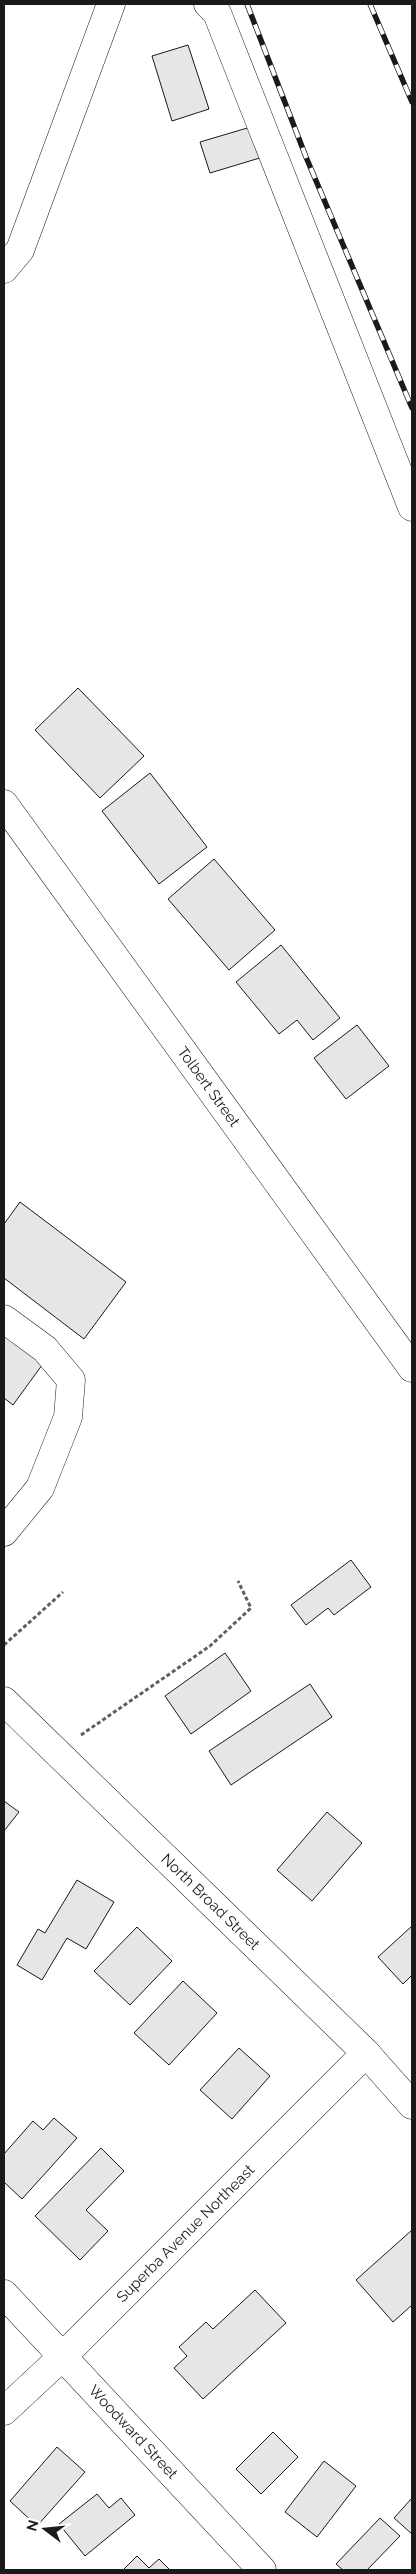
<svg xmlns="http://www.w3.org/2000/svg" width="416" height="2574" font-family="Raleway,sans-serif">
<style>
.building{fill:#e6e6e6;stroke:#1a1a1a}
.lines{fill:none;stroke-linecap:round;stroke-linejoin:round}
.minor-casing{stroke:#1a1a1a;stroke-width:29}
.major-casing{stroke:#1a1a1a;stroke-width:29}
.path{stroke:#5f5f5f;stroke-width:3;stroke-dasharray:4 2.5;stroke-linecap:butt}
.minor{stroke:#fff;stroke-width:28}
.major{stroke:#fff;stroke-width:28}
.rail-casing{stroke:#1a1a1a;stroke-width:5.5}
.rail{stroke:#fff;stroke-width:4;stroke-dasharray:11;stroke-linecap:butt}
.labels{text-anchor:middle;stroke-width:4;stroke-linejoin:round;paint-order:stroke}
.street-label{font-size:15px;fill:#1a1a1a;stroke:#fff}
</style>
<rect width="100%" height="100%" fill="#fff"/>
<!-- building -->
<path class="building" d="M 188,45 L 209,109 L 172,121 L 152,56 Z
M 254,126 L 263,157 L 210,173 L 200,142 Z
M 78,688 L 144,756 L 100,798 L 35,730 Z
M 150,773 L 207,847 L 159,884 L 102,811 Z
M 214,859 L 275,930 L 229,970 L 168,899 Z
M 281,945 L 340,1018 L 313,1040 L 297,1020 L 279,1034 L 236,982 Z
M 357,1025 L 389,1066 L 346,1099 L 314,1058 Z
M 20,1202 L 126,1282 L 84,1339 L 4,1278 L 4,1224 Z
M 4,1330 L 45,1361 L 13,1405 L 4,1398 Z
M 351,1560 L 371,1587 L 334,1615 L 328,1608 L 306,1625 L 291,1605 Z
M 225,1653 L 251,1691 L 191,1734 L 165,1696 Z
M 310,1684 L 332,1717 L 231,1785 L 209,1751 Z
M 4,1801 L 19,1812 L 4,1831 Z
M 327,1812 L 362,1843 L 312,1901 L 277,1870 Z
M 77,1880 L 114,1902 L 86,1949 L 67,1938 L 42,1980 L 17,1965 L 38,1929 L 45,1933 Z
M 412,1926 L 412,1975 L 403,1984 L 378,1957 Z
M 137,1927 L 172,1961 L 130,2005 L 94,1971 Z
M 183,1981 L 217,2013 L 169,2065 L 134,2033 Z
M 239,2048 L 270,2076 L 232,2119 L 200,2090 Z
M 54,2118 L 77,2138 L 22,2199 L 4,2182 L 4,2154 L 33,2121 L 43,2130 Z
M 101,2148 L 124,2171 L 86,2210 L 108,2231 L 80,2260 L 35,2216 Z
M 412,2230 L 412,2305 L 393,2322 L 356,2280 Z
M 255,2290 L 286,2323 L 203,2399 L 174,2368 L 187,2356 L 179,2347 L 206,2322 L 213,2329 Z
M 273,2432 L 298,2457 L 261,2494 L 236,2469 Z
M 57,2447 L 85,2472 L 37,2526 L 10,2501 Z
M 324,2461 L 356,2486 L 317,2537 L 285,2512 Z
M 97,2494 L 109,2508 L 121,2498 L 135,2515 L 85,2556 L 59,2524 Z
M 412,2498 L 412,2534 L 394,2518 Z
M 380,2518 L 400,2536 L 367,2570 L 343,2570 L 336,2564 Z
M 137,2556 L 149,2568 L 159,2559 L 170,2570 L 123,2570 Z"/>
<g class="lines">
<!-- minor casing -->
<g class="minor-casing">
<g id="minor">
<path d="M 208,4 L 217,13 L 412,507"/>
<path d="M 4,269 L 20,250 L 111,4"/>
<path id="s1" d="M 4,804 L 412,1368"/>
<path d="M 4,1319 L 45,1349 L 71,1380 L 68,1417 L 40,1488 L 4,1532"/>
<path id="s2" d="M 4,2294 L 262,2570"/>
<path id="s3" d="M 4,2411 L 62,2357 L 366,2053"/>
</g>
</g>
<!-- major casing -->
<g class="major-casing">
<g id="major">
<path id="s4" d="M 4,1701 L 366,2053 L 412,2105"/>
</g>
</g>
<!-- path -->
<path class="path" d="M 4,1645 L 63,1592
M 81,1735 L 210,1646 L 251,1608 L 238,1581"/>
<!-- minor -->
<use href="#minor" class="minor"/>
<!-- major -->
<use href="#major" class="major"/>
<!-- rail casing -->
<g class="rail-casing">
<path id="rail" d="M 247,4 L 306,157 L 412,408
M 370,4 L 412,102"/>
</g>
<!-- rail -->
<use href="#rail" class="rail"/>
</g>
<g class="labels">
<!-- street labels -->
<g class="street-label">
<text dy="5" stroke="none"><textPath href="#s1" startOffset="349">Tolbert Street</textPath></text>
<text dy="5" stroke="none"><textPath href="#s4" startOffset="288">North Broad Street</textPath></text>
<text dy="5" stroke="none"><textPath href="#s3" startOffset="254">Superba Avenue Northeast</textPath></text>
<text dy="5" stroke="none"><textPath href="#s2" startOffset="189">Woodward Street</textPath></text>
</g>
</g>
<!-- border -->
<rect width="416" height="2574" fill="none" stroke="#1a1a1a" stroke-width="10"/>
<!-- north arrow -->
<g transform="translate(45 2529) rotate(286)" stroke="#ffffff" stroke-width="4" paint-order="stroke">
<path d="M0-4L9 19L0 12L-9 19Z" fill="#1a1a1a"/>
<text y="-8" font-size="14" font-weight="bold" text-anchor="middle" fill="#1a1a1a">N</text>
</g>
</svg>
